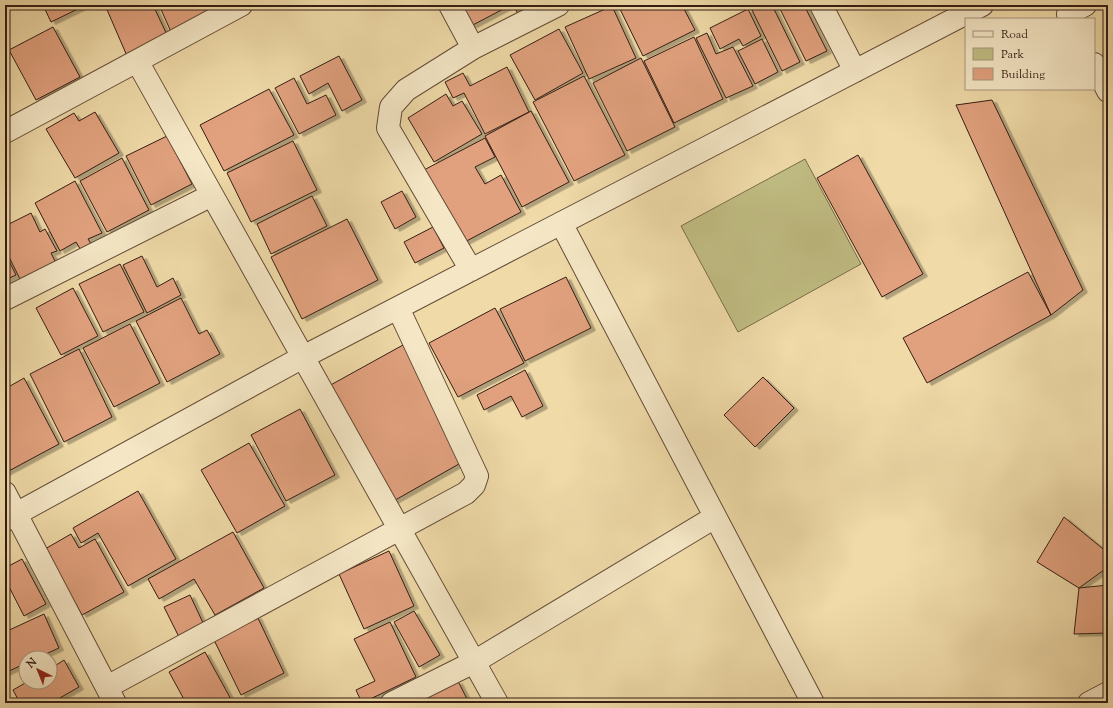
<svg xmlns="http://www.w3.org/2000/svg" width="1113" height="708" font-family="'Sorts Mill Goudy',serif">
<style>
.green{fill:#c0bd83;stroke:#7a6d4b}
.building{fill:#e1a17e;stroke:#341d13;filter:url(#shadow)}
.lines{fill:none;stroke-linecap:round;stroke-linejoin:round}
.street-casing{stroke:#634c38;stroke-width:24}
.street{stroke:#f5e7c6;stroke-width:22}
</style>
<defs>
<filter id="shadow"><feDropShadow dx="4.5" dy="2.5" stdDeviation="0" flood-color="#0004"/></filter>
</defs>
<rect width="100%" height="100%" fill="#efdaa8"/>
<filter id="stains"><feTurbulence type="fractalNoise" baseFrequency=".005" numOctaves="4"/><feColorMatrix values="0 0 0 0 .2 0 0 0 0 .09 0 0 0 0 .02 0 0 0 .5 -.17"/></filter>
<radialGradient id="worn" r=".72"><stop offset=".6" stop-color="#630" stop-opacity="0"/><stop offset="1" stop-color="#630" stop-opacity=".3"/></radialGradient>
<!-- green -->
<path class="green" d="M 805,159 L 861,264 L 738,332 L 681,226 Z"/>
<!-- building -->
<path class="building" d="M 43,5 L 86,5 L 51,22 Z
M 105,5 L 153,5 L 168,37 L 127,56 Z
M 159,5 L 210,5 L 213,12 L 172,34 Z
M 457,5 L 511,5 L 469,27 Z
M 514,5 L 549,5 L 519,17 Z
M 618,5 L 682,5 L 695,30 L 643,56 Z
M 758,5 L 772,5 L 800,62 L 782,71 L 751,8 Z
M 778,5 L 804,5 L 827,51 L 806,61 Z
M 612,6 L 636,58 L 589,79 L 565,27 Z
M 748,9 L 761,36 L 743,46 L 739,39 L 720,49 L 710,28 Z
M 53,27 L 80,77 L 36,100 L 9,50 Z
M 559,29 L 583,73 L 535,100 L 510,55 Z
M 707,33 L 716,54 L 733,47 L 753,86 L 726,98 L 696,38 Z
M 694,37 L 723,99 L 674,123 L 644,61 Z
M 762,39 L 778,72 L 755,84 L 738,51 Z
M 339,56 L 362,100 L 342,111 L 328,83 L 309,94 L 300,76 Z
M 641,58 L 675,127 L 627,151 L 593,83 Z
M 507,67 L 529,112 L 485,134 L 464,93 L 453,98 L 445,82 L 463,73 L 470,86 Z
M 584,76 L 625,155 L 574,181 L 533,102 Z
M 294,78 L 307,104 L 326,95 L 336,115 L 299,134 L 275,88 Z
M 269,89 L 294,135 L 224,171 L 200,125 Z
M 446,94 L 453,106 L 462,101 L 482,134 L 434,162 L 408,118 Z
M 992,100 L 1083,290 L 1051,315 L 956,105 Z
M 531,111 L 569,182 L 522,207 L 485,136 Z
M 95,112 L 119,153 L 75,178 L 46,129 L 74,113 L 79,121 Z
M 167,136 L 192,184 L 151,205 L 126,156 Z
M 485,138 L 495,157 L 475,167 L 485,184 L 501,175 L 521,212 L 461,244 L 422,171 Z
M 293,141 L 317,190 L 251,222 L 227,173 Z
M 858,155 L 923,274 L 882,297 L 817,178 Z
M 122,158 L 149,210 L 107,232 L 80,181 Z
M 75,181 L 102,233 L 88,239 L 93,247 L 82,252 L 76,242 L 60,251 L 35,203 Z
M 402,191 L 416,217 L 395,229 L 381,202 Z
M 312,196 L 327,226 L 271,254 L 257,224 Z
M 31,213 L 40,232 L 45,229 L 57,251 L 51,253 L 56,263 L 21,281 L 5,249 L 5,226 Z
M 347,219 L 378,280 L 302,319 L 271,257 Z
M 433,227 L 444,248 L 415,263 L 404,242 Z
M 5,253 L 16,275 L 5,280 Z
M 142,256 L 157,287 L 173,278 L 181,295 L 147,313 L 123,265 Z
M 120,264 L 144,312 L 103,332 L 79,284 Z
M 1028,272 L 1051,315 L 927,383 L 903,338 Z
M 566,277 L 591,328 L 525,361 L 500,309 Z
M 73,288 L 98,336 L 61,355 L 36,308 Z
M 181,298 L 199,334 L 207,330 L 220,354 L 167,382 L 136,321 Z
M 495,308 L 524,363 L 458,397 L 429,343 Z
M 130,324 L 160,383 L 114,407 L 83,348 Z
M 403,345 L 466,460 L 390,503 L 327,387 Z
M 79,349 L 112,417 L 64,442 L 30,374 Z
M 525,370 L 543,406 L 522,417 L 511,396 L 484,410 L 477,395 Z
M 763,377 L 794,408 L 755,447 L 724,415 Z
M 24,378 L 59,444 L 5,473 L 5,389 Z
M 300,409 L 335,475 L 286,501 L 251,435 Z
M 249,443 L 285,506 L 237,533 L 201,470 Z
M 138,491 L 176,559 L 128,586 L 98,533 L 81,543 L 73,528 Z
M 1064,517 L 1108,553 L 1108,567 L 1079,588 L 1037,562 Z
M 233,532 L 264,588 L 215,615 L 194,579 L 159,599 L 148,579 Z
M 71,534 L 79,548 L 95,539 L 124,592 L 82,615 L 45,549 Z
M 389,551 L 414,606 L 364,629 L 339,574 Z
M 22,559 L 46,604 L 24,616 L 5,579 L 5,568 Z
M 1108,585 L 1108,633 L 1074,634 L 1079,588 Z
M 190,595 L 204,625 L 179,637 L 164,607 Z
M 414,611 L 440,655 L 419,667 L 394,622 Z
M 44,614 L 59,648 L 37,658 L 26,658 L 26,663 L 5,673 L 5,632 Z
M 257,616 L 284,673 L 241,695 L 213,638 Z
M 390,622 L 416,677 L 362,703 L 356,690 L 375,681 L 354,639 Z
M 205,652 L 233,703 L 186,703 L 169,672 Z
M 64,660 L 79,687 L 51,703 L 20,703 L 13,690 L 27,682 L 50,682 L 50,669 Z
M 458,681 L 469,703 L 414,703 Z
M 82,698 L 85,703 L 75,703 Z"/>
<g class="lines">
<!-- street casing -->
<g class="street-casing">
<path id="street" d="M 450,5 L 473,48
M 821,5 L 855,71
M 1068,14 L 1085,5
M 137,61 L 497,703
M 1094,64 L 1108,91
M 5,132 L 241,5
M 561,223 L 813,703
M 471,270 L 388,128 L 391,107 L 406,90 L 473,48 L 558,5
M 5,299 L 212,195
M 5,493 L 115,703
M 5,520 L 303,357 L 982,5
M 107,687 L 466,493 L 474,485 L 477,476 L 398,308
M 392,703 L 474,662 L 715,517
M 1089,703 L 1108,693"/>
</g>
<!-- street -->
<use href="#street" class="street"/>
</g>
<!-- margin -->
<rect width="1113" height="708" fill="none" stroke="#efdaa8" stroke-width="20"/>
<rect x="6" y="6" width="1101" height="696" fill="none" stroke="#341d13" stroke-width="2"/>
<rect x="10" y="10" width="1093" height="688" fill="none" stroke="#341d13"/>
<!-- legend -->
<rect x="965" y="18" width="130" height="72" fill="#f5e7c6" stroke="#a8967e"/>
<rect x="973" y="31" width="20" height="6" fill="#f5e7c6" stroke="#a8967e"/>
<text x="1001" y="38" font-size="12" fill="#341d13">Road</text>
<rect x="973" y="48" width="20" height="12" fill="#c0bd83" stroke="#a8967e"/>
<text x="1001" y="58" font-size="12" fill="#341d13">Park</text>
<rect x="973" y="68" width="20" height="12" fill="#e1a17e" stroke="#a8967e"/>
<text x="1001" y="78" font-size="12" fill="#341d13">Building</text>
<!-- north arrow -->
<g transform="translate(38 670) rotate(317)"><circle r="19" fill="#f5e7c6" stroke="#a8967e"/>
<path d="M0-3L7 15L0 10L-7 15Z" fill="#8f2418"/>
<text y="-6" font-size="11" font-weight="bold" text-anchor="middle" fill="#341d13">N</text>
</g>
<rect width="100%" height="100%" filter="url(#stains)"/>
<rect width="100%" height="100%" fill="url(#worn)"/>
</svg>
